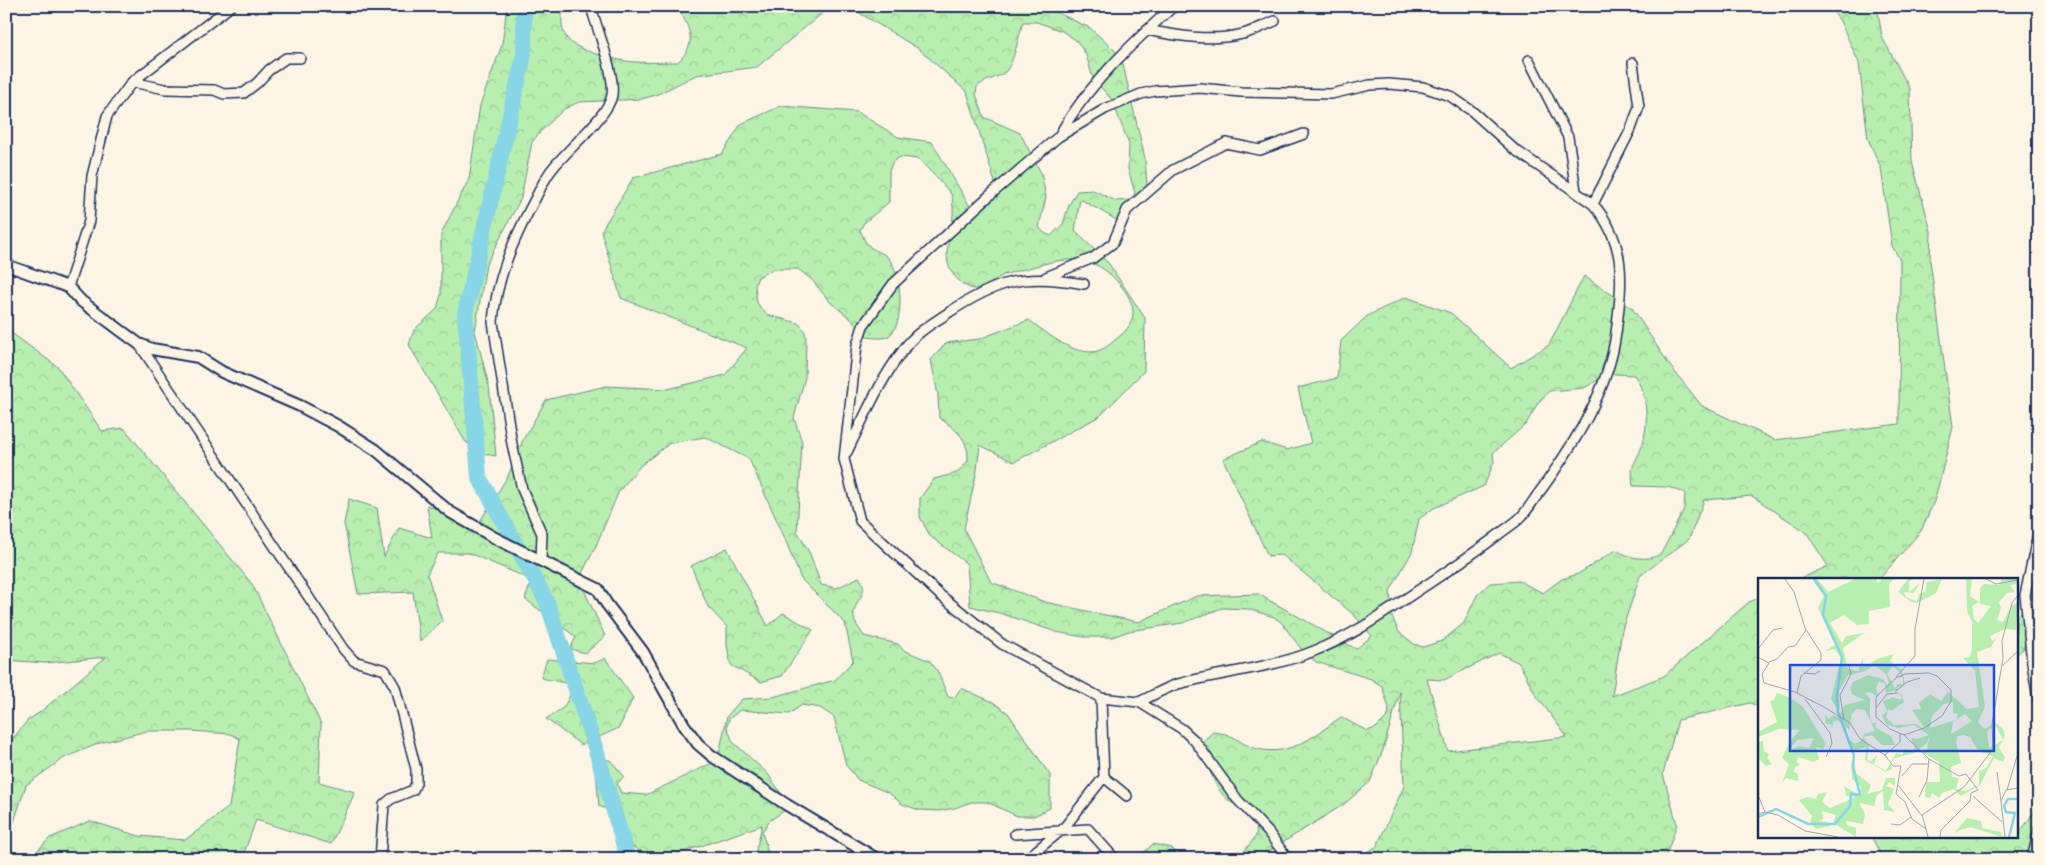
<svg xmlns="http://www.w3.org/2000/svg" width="2045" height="865" font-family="Dekko,sans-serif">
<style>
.forest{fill:url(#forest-crowns);stroke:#6a8e86;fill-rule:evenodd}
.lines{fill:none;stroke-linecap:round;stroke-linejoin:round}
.river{stroke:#87d5e6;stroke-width:16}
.minor-casing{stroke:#1b2f5e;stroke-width:12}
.tertiary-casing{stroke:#1b2f5e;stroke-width:14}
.minor{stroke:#fcf5e5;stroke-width:9}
.tertiary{stroke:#fcf5e5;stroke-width:10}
.inset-river{fill:none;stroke:#87d5e6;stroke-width:2.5}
.inset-road{fill:none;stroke:#a2a6af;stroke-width:1}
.view{fill:#1d4ed8;fill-opacity:0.15;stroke:#1d4ed8;stroke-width:2.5}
.inset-edge{fill:none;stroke:#1b2f5e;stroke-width:2.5}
</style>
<defs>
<pattern id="forest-crowns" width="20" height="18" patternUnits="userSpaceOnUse" patternTransform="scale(1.25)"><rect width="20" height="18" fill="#b8eeaf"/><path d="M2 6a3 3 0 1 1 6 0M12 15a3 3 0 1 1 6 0" fill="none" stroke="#9ecc99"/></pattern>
</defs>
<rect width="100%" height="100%" fill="#fcf5e5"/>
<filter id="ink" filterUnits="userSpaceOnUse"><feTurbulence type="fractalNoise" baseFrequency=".02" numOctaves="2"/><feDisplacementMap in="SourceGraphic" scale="10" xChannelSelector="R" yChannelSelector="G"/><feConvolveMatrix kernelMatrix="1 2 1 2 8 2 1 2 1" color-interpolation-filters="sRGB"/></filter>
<g filter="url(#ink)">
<!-- forest -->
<path class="forest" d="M 507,6 L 563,6 C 562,16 560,28 566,37 C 574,51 618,61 635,62 C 649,63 664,62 678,62 C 699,41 689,30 678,6 L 831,6 L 757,67 L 696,75 L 656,95 L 641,99 L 579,102 L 564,109 L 541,131 L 532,142 L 521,198 L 486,265 L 475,331 L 489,386 L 496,456 L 478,453 L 465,441 L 409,345 L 414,330 L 437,309 L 441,295 L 441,234 L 469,179 L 480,105 L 502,45 Z
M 848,6 L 1043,6 L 1090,28 L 1121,56 L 1145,159 L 1148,198 L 1120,222 L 1080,199 L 1075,231 L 1109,264 L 1145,318 L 1144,371 L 1100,416 L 1014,462 L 980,445 L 977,470 L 964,529 L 991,582 L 1045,602 L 1138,622 L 1197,596 L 1258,594 L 1356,649 L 1372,636 L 1354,615 L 1282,555 L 1268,556 L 1223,459 L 1262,442 L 1287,450 L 1311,443 L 1298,388 L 1337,378 L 1341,341 L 1367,316 L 1406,297 L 1451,313 L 1511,368 L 1549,345 L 1584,276 L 1632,308 L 1670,366 L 1702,406 L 1775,440 L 1899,424 L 1900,260 L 1892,246 L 1881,168 L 1868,139 L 1859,63 L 1840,21 L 1829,6 L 1877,6 L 1882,37 L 1910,89 L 1912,162 L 1931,231 L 1930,260 L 1953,427 L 1935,499 L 1921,531 L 1881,577 L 1882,579 L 1800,579 L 1828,566 L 1806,532 L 1752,496 L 1704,500 L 1689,539 L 1640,576 L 1622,630 L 1612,696 L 1664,676 L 1749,602 L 1759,598 L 1759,707 L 1750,703 L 1678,720 L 1663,774 L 1677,824 L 1665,859 L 1356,859 L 1377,846 L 1404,786 L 1400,692 L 1383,750 L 1370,782 L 1343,805 L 1264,854 L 1260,859 L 1238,859 L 1256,836 L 1257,820 C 1249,811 1238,808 1228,800 C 1215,790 1206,760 1199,745 L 1213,732 C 1218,733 1224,733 1228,735 C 1236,737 1242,744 1249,746 C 1286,761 1313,737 1341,717 L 1367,731 L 1376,728 L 1388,716 L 1389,708 L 1382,686 L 1371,679 L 1316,662 L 1302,650 L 1281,622 L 1274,617 L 1248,609 L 1222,608 L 1183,623 L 1129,631 L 1112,637 L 1084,637 L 1056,632 L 1003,614 L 970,606 L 967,564 L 930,536 L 920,517 L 920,498 L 934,479 L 957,473 L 968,461 C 969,439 956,429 939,418 L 938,395 L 931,360 L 946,343 L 979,339 L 1029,320 C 1047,333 1068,352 1092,352 C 1102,351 1108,346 1115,340 C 1143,320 1135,300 1114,278 C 1089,252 1059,259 1029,268 C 1021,270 1012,272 1004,275 C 990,281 980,297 963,284 C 933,261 955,237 953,207 C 952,204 953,199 952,196 C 947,187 926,168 919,159 L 901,157 L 893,161 L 889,171 L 889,202 L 864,223 L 860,230 C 863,236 865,243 870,247 C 875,251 885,253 889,259 C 902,273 906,328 887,337 C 882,339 873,338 868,337 L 850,318 L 830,302 L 812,280 L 798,269 L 773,269 L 758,277 L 755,285 L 757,302 L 761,309 L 768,315 L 798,323 L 804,329 L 806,337 L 805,377 L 794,418 L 802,442 L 797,531 L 810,554 L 821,585 L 837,588 L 859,577 C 873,595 848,602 855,622 C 857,626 861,631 864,636 L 898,644 L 903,650 L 930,661 L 938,672 L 948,697 L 954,698 L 961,688 L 993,702 L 1008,713 L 1050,775 L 1050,808 L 1034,816 L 1017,816 L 987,802 L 971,802 L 955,808 L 939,811 L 919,810 L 902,804 L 889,793 L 858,780 L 846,765 L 834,717 L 820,708 L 802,705 L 789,714 L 740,710 L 729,719 L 727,727 L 733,742 L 768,774 L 788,804 L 788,808 L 769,821 L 762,832 L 770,859 L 754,859 L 762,825 L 663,859 L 651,859 L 626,842 L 623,816 L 599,806 L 595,760 L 610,760 L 624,776 L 617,784 L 621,793 L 646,795 L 718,760 L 727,716 L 742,699 L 773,697 L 835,680 L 853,661 L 845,623 L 801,579 L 783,534 L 749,459 L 705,437 L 670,443 L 641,465 L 619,491 L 595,548 L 579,579 L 605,636 L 586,653 L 570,649 L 576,637 L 525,599 L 532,580 L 469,553 L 438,553 L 427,574 L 442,621 L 420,642 L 413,592 L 358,594 L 344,523 L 349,499 L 377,508 L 384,557 L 399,528 L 432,538 L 427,505 L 477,526 L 508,476 L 523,440 L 546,400 L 606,386 L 668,389 L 725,375 L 747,348 L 621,298 L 601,231 L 633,178 L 722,154 L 741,124 L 781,106 L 857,112 L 898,137 L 932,142 L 972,210 L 997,189 L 967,92 L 919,49 ZM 1023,22 L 1037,22 L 1062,31 L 1077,41 L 1086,55 L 1093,78 L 1112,100 L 1129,144 L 1128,169 L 1135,193 L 1131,200 L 1116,201 L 1093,190 L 1077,191 L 1069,205 L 1063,224 L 1051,236 L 1044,233 L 1039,227 L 1046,197 L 1041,173 L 1020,133 L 984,117 L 976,94 L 977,87 C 985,79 997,79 1005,72 C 1014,64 1019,34 1023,22 ZM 1615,374 L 1634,375 C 1648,394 1649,424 1642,446 C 1635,466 1630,462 1633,486 L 1668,487 L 1685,493 L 1684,509 L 1661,554 C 1646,562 1630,558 1616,550 L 1578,574 L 1562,579 L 1543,593 L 1519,581 L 1490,583 L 1477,595 L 1464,623 L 1442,641 L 1423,647 L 1414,644 L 1399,632 L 1392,617 L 1390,591 L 1412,552 L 1419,519 L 1434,508 L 1484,486 L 1494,462 L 1493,453 L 1526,424 L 1538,403 L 1549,391 L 1584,388 L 1607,375 ZM 1499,653 L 1519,663 L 1536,695 L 1567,737 L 1448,751 L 1427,679 L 1444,680 Z
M 6,329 L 58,367 L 102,431 L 124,428 L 252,584 L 321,724 L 319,782 L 355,792 L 331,844 L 256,820 L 244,853 L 252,859 L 29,859 L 50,838 L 90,821 L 139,836 L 185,840 L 229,807 L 240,739 L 231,734 L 191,731 L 147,731 L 100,743 L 64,758 L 26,785 L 14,822 L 6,831 L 6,747 L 28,720 L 39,713 L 106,657 L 45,663 L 6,660 Z
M 727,548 L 768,626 L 783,613 L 813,630 L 782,676 L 761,682 L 731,665 L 727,646 L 727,627 L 708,607 L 691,566 Z
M 2039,601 L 2039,612 L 2031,624 L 2023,649 L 2016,655 L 2016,617 L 2026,607 Z
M 605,658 L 633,698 L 619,728 L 581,745 L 546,719 L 564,707 L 575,685 L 541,678 L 547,659 L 595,663 Z
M 2039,803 L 2039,859 L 1924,859 C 1916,855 1894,859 1883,859 L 1871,836 L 2016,836 L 2026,824 Z
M 1153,844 L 1172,848 L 1181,859 L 1137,859 Z"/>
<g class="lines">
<!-- river -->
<path class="river" d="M 524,6 L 524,55 L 465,313 L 479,477 L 547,602 L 596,750 L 628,859"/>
<!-- minor casing -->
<g class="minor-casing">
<path id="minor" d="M 1147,30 C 1177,36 1212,42 1243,34 C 1254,31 1265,25 1275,21
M 1529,60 L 1568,137 L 1576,191
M 132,82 L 165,89 L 214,90 L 224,94 L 244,93 L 257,83 L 269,70 L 286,58 L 300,58
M 1059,136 C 1085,88 1133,42 1174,6
M 1593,204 L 1631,129 L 1639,107 L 1633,63
M 1046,277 L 1093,258 L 1113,243 L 1127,210 L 1173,170 L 1226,143 L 1260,150 L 1304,134
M 68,287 L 89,221 L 92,176 L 107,116 L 132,82 L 231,6
M 139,344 L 344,650 L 354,661 L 385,670 L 395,687 L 416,769 L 416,783 L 413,790 L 391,799 L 384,805 L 380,859
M 847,452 C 864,417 880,380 904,349 C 915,333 932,324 948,313 C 998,280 1024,273 1084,284
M 2039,529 L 2025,595 L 2032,663 L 2039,704
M 541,560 L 542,534 L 522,489 L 512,444 L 493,322 C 496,278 514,239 534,201 C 540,190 545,177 553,168 C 567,150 609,115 612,95 C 615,73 598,32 592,10
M 1139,702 C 1152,696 1165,688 1178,684 C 1222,672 1273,668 1314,651 C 1356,635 1391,608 1428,584 C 1452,568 1476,552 1498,535 C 1505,529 1514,524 1520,518 C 1528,510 1534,499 1541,490 C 1574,444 1609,390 1616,333 C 1622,284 1628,244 1593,204 L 1514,149 L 1472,111 L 1450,96 L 1423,87 L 1389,84 L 1370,85 L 1331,94 L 1241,92 L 1200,88 L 1155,91 L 1141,94 L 1105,109 L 1058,137 L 989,196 L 893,284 L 863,326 L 857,345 L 844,459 L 860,521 L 940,595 L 1002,644 L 1101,698 L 1139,702 L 1182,729 L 1195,741 L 1237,799 L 1268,832 L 1288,859
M 1104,777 L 1127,796
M 1015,834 L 1088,829 L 1115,859
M 1026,859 L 1063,829 L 1104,777 L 1101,698
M 2032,859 L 2039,830"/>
</g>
<!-- tertiary casing -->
<g class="tertiary-casing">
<path id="tertiary" d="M 6,265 L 68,287 L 81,301 L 139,344 L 152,349 L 198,357 L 222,372 L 300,406 L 338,426 L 376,450 L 450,512 L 495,538 L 598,589 L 606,603 L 643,652 L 684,725 L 698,744 L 712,756 L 787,805 L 877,859"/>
</g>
<!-- minor -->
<use href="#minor" class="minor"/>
<!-- tertiary -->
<use href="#tertiary" class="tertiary"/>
</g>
</g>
<!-- overview -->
<g transform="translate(1758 578)">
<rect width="260" height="260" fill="#fcf5e5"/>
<path d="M 5,163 L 6,173 L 11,176 L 9,180 L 14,186 L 8,188 L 0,180 L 0,164 Z" fill="#b8eeaf"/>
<path d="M 54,1 L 59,1 L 70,14 L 97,1 L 118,1 L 120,5 L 124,1 L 136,1 L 131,6 L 132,29 L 111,33 L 111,46 L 99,47 L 86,37 L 72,45 L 84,65 L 88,58 L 106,55 L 85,70 L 90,91 L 100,93 L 105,80 L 105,87 L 111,87 L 119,81 L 136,76 L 132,83 L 144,92 L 147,106 L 139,110 L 146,124 L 133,133 L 130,131 L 128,139 L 136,147 L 158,146 L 167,151 L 154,132 L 163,131 L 161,125 L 172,116 L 183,123 L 190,114 L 209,131 L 221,129 L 217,93 L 205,80 L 211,79 L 214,72 L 214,44 L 209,33 L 208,1 L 214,1 L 212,18 L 221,24 L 214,28 L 216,41 L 220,45 L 233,28 L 222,26 L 222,10 L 226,6 L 241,7 L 244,1 L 260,1 L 260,6 L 252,7 L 257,14 L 249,15 L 241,24 L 243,30 L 239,42 L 245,44 L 253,28 L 260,24 L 258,52 L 247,51 L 232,58 L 234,63 L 238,60 L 233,69 L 219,74 L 227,129 L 220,144 L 226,151 L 238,145 L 245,151 L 247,158 L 241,170 L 247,179 L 245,184 L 236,180 L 222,207 L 203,218 L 196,211 L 184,215 L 181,220 L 174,215 L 172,220 L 167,219 L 168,204 L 182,204 L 181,184 L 164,174 L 169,171 L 172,157 L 169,165 L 156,175 L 137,180 L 133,185 L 134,191 L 128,194 L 107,182 L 108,169 L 97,172 L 92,167 L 92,162 L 97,166 L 104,162 L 106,156 L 117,153 L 107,132 L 99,131 L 94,136 L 91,152 L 79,142 L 75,144 L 74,151 L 73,146 L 68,146 L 67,136 L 71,141 L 75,137 L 80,139 L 87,127 L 106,122 L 94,116 L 92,110 L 95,104 L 110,97 L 125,101 L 129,107 L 131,105 L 128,96 L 116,87 L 108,93 L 90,97 L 81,113 L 82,132 L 79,131 L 73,121 L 83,80 L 77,71 L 67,73 L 77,67 L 60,30 L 66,18 ZM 134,89 L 139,91 L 145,101 L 145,106 L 140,106 L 137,110 L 129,96 ZM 121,103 L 127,106 L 128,115 L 139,112 L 145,118 L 142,122 L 135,119 L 125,123 L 129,133 L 124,138 L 129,147 L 140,150 L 156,147 L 171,157 L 159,161 L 153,160 L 157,170 L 155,174 L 147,171 L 144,177 L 138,175 L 128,193 L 116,186 L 119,177 L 113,183 L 109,182 L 111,167 L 105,159 L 114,157 L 124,167 L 137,167 L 133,158 L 118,150 L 118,145 L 114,145 L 112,140 L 112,120 L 107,115 L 112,114 L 121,120 L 118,110 ZM 195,124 L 195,135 L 200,136 L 198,142 L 172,150 L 174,138 L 186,126 ZM 207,136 L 214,143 L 193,156 L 195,144 ZM 237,146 L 245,162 L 231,170 L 229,154 ZM 206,157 L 212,159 L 220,173 L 235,178 L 228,190 L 221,193 L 221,207 L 207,213 L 198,211 L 201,200 L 194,199 L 193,189 L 203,185 L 198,164 L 199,158 ZM 150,1 L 155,1 L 151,4 L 151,14 L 162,5 L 156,15 L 146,14 L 148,19 L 159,24 L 161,16 L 167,14 L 169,4 L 184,1 L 178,15 L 159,25 L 153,24 L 140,14 ZM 19,115 L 33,120 L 45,129 L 68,166 L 65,171 L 58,169 L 61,181 L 56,184 L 40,179 L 39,184 L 42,187 L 37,189 L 36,194 L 40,196 L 40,203 L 28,200 L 24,205 L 31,186 L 24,180 L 32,163 L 42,152 L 21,151 L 0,159 L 0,154 L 19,144 L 12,123 L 16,122 ZM 56,160 L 51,170 L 41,168 L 30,173 L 39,162 ZM 96,182 L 98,195 L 113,207 L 109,216 L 124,212 L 128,200 L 137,200 L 137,208 L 131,204 L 128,208 L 136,211 L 130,226 L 137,234 L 126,232 L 125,213 L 119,217 L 116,228 L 101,225 L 107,236 L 105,246 L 88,243 L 89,247 L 98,250 L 98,259 L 75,245 L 78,237 L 64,233 L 65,241 L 61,243 L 69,244 L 72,248 L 58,251 L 52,244 L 54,238 L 41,222 L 50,219 L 58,221 L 60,216 L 69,214 L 64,224 L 72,230 L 98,219 L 88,218 L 86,208 L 101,217 L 103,209 L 94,201 L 93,186 ZM 209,240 L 223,243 L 224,250 L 243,254 L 244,259 L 212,249 L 197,254 Z" fill="#b8eeaf" fill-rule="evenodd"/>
<path class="inset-river" d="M 0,239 L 18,231 L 50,246 L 77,246 L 92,228 L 93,216 L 102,217 L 95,189 L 96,177 L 80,134 L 79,118 L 84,79 L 65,37 L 68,18 L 56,1M 251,259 L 257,235 L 248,234 L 246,228 L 250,221 L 260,221"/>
<path class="inset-road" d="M 27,1 L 36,14 L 47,50 L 63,75 L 63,82 L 43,98 L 39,115M 228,1 L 238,6 L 260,2M 0,71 L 15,52 L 24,50M 0,79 L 11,85 L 4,96 L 6,105 L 37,114 L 66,129 L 92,145 L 102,161 L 127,177 L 135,188 L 143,188 L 138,216 L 147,224 L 154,241 L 168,251 L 170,259M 11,84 L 19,81 L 30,69 L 37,68 L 48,52M 244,88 L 260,73M 46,95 L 57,96 L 62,93M 171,95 L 179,98 L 193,112 L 193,123 L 184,138 L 166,150 L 146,157 L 132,151 L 118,139 L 118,119 L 138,100 L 147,96 ZM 138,99 L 157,78 L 157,51 L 166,1M 137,114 L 149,104 L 162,100M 47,121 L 72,155 L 74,165 L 68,179M 118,130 L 129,116 L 140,115M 86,142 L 82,117 L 93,96 L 91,88M 146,157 L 171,181 L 201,198 L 208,196 L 220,212 L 213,215 L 212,223 L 183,252 L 182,259M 127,177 L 142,164 L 142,156M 239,194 L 243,223M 144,198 L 154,186 L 171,186M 140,207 L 164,238M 249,212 L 260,175M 0,217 L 7,234M 215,218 L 244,244M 161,219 L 169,202 L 171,181M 0,236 L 7,234 L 20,237 L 47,253 L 80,259M 133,246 L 142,247 L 153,239M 168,251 L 164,237 L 206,209 L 235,171 L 234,146 L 245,80 L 244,63 L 254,25 L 260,17M 247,259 L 243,223 L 248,212 L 260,210"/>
<path class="view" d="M 32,87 L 236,87 L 236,173 L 32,173 Z"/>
<rect width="260" height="260" class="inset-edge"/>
</g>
<!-- margin -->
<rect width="2045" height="865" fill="none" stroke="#fcf5e5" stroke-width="25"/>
<rect x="12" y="12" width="2020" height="840" fill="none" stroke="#1b2f5e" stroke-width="2" filter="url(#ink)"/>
</svg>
